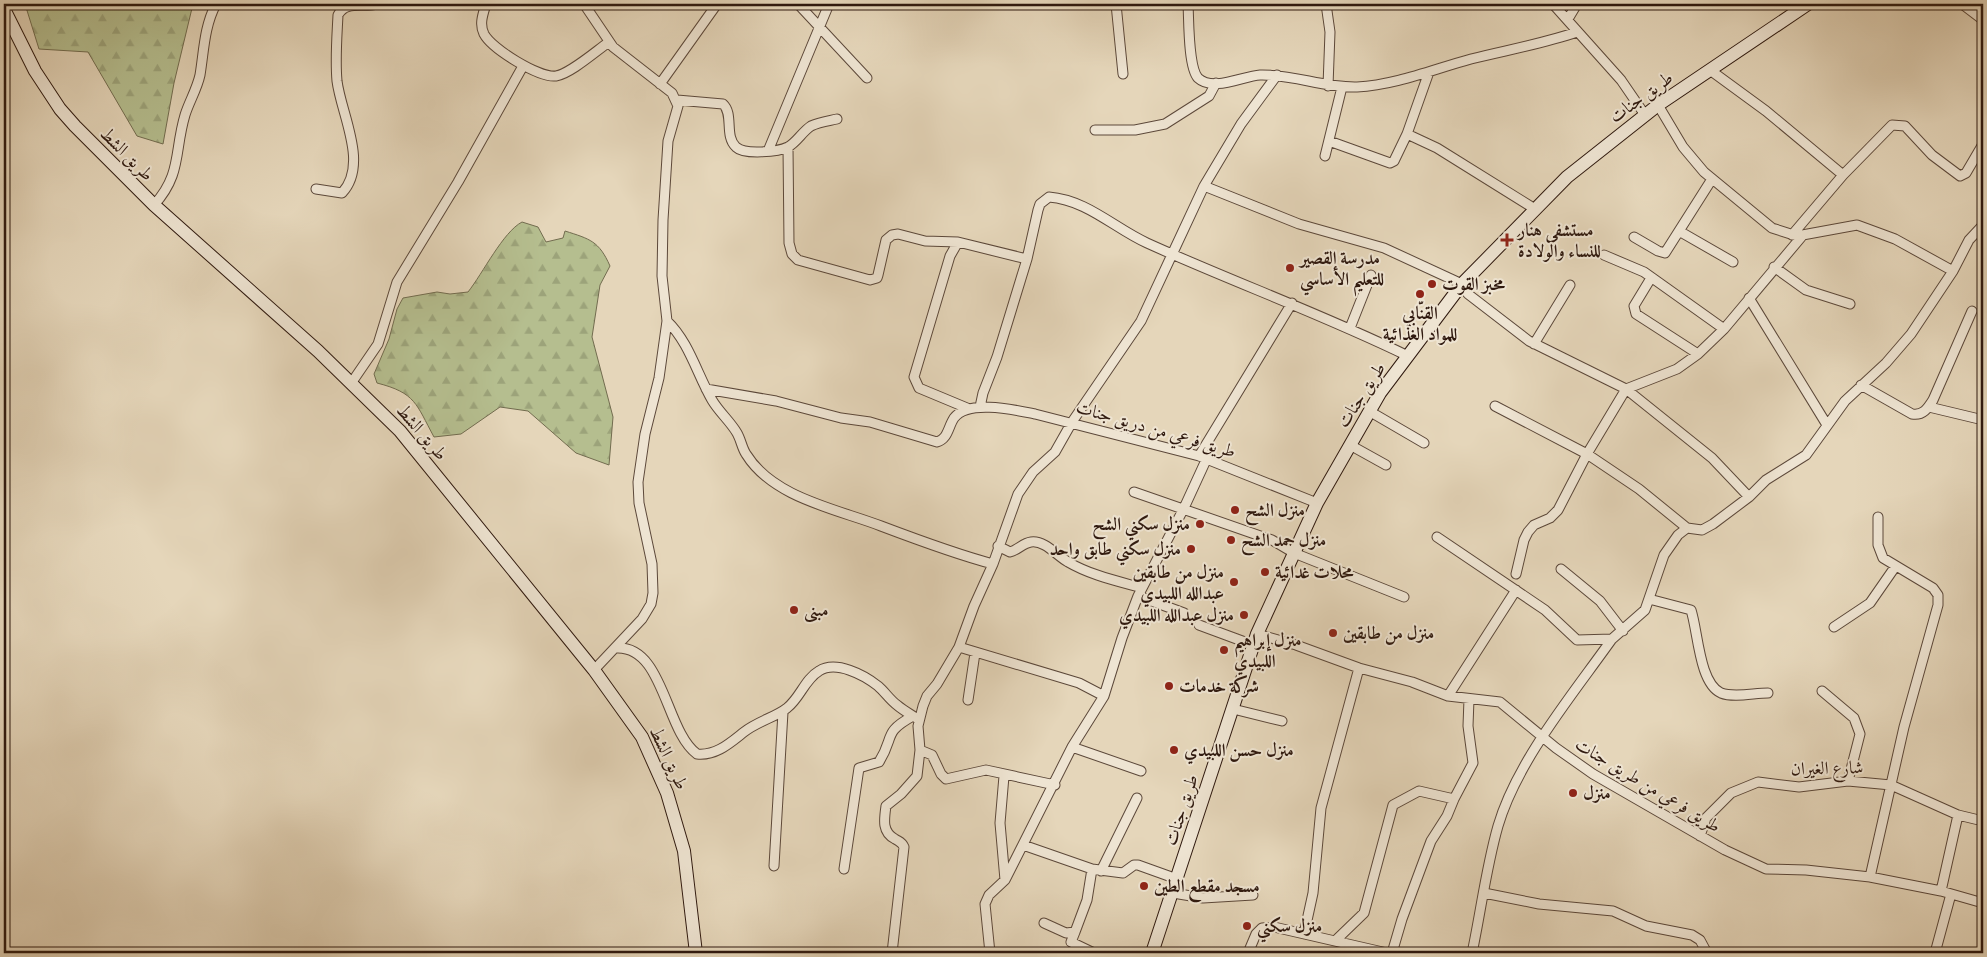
<svg xmlns="http://www.w3.org/2000/svg" width="1987" height="957" font-family="Vollkorn,Amiri,serif">
<style>
.forest{fill:url(#forest-firs);stroke:#726c4f}
.lines{fill:none;stroke-linecap:round;stroke-linejoin:round}
.street-casing{stroke:#5c483a;stroke-width:11}
.secondary-casing{stroke:#2f190f;stroke-width:14}
.street{stroke:#eee4d2;stroke-width:9}
.secondary{stroke:#eee4d2;stroke-width:12}
.poi-dot{fill:#8f2418;stroke:#eee4d2;stroke-width:2}
.labels{text-anchor:middle;stroke-width:4;stroke-linejoin:round;paint-order:stroke}
.street-label{font-size:18px;fill:#2f190f;stroke:#eee4d2}
.poi-label{font-size:18px;font-weight:bold;fill:#2f190f;stroke:#eee4d2;text-anchor:start}
</style>
<defs>
<pattern id="forest-firs" width="22" height="20" patternUnits="userSpaceOnUse" patternTransform="scale(1.25)"><rect width="22" height="20" fill="#b5be8f"/><path d="M5 1l3.5 6h-7zM16 11l3.5 6h-7z" fill="#9ca37a"/></pattern>
</defs>
<rect width="100%" height="100%" fill="#e5d6ba"/>
<filter id="stains"><feTurbulence type="fractalNoise" baseFrequency=".004" numOctaves="4"/><feColorMatrix values="0 0 0 0 .2 0 0 0 0 .09 0 0 0 0 .02 0 0 0 .5 -.17"/></filter>
<radialGradient id="worn" r=".72"><stop offset=".6" stop-color="#630" stop-opacity="0"/><stop offset="1" stop-color="#630" stop-opacity=".3"/></radialGradient>
<!-- forest -->
<path class="forest" d="M 25,4 L 193,4 L 174,83 L 163,144 L 137,136 L 88,52 L 39,49 Z
M 522,222 L 538,227 L 546,242 L 563,238 L 565,231 C 590,239 599,241 610,266 L 600,285 L 592,337 L 613,417 L 609,465 L 576,453 L 528,411 L 500,407 L 461,434 L 434,437 C 416,404 416,393 377,383 L 374,374 L 389,339 L 397,309 L 403,298 L 437,292 L 450,294 L 468,292 C 483,273 503,232 522,222 Z"/>
<g class="lines">
<!-- street casing -->
<g class="street-casing">
<path id="street" d="M 486,4 C 483,14 479,24 484,34 C 492,49 539,78 556,76 C 570,74 596,51 609,42
M 584,4 L 613,47 L 672,93 L 678,106 L 668,141 L 663,220 L 662,276 L 667,321 L 659,378 L 645,434 L 638,482 L 639,503 L 652,564 L 653,593 L 651,604 L 642,619 L 594,670
M 798,4 L 867,78
M 1116,4 L 1123,74
M 1188,4 C 1189,20 1188,67 1198,78 C 1213,92 1243,76 1260,75 C 1293,74 1324,88 1357,87 C 1396,85 1434,69 1471,59 C 1507,50 1542,44 1577,32
M 1326,4 L 1330,32 L 1328,86
M 1553,4 L 1621,80 L 1645,115
M 1962,4 L 1983,20
M 1568,19 L 1577,4
M 1710,70 L 1766,111 L 1843,175
M 1429,72 L 1407,134 L 1437,148 L 1535,209
M 660,84 L 717,4
M 677,100 L 723,104 C 734,114 724,136 736,147 C 744,155 778,152 788,147 C 797,142 802,132 811,126 C 819,122 828,121 837,119
M 1658,105 L 1683,147 L 1704,172 L 1772,228 L 1797,236 L 1857,225 L 1895,239 L 1953,271
M 1095,130 L 1135,130 L 1165,124 L 1209,96 L 1216,83
M 1329,141 L 1390,163 L 1394,161 L 1407,134
M 788,147 L 789,243 L 792,254 L 798,260 L 870,280 L 877,278 L 878,275 L 886,240 L 892,235 L 898,234 L 925,241 L 958,242
M 768,151 L 829,4
M 1325,156 L 1342,87
M 1204,186 L 1299,224 L 1384,248 L 1462,284 L 1468,294 L 1529,341 L 1626,389 L 1712,458 L 1749,497
M 316,189 L 342,193 C 369,164 341,114 337,81 C 335,59 337,36 338,15 C 346,0 363,8 377,4
M 154,205 C 182,174 174,152 185,115 C 189,102 197,89 200,75 C 204,51 204,27 216,4
M 1679,231 L 1733,262
M 1792,235 L 1843,175 L 1892,125 L 1905,126 L 1932,155 L 1960,176 L 1966,173 L 1983,144
M 1634,237 L 1658,251 L 1665,253 L 1712,179
M 1604,255 L 1644,272 L 1724,329
M 1774,267 L 1806,290 L 1850,304
M 1651,278 L 1634,306 L 1636,314 L 1698,354
M 1749,298 L 1827,425
M 667,321 C 689,342 697,374 712,400 C 719,412 730,421 737,433 C 741,440 742,448 746,454 C 773,498 837,509 881,526 C 918,540 955,554 993,564
M 1350,328 L 1371,275
M 1534,344 L 1570,285
M 352,382 L 378,344 L 397,282 L 458,182 L 523,66
M 1861,385 L 1912,414 C 1923,416 1928,408 1933,400 L 1972,311
M 706,389 L 776,401 L 841,418 L 870,422 L 937,442 C 948,439 948,427 954,418 C 968,399 1015,410 1035,414 L 1199,456 L 1317,503
M 1495,406 L 1587,454 L 1639,489 L 1687,528
M 980,407 L 983,393 L 997,357 L 1027,259 L 1038,210 L 1040,204 L 1049,197 C 1087,200 1114,228 1147,243 C 1233,282 1322,314 1408,356
M 1929,407 L 1979,419
M 967,408 L 919,388 L 914,377 L 950,256 L 958,242 L 1027,259
M 1369,411 L 1424,443
M 1350,445 L 1386,465
M 1199,456 L 1292,303
M 1134,492 L 1272,540 L 1294,553 L 1404,597
M 1437,537 L 1545,610 L 1577,640 L 1612,639 L 1645,610 L 1664,555 L 1678,535 L 1687,528 L 1702,530 L 1713,524 L 1749,497 L 1766,480 L 1806,455 L 1845,401 L 1886,363 L 1911,334 L 1953,271 L 1969,240 L 1983,225
M 998,546 L 1010,552 C 1018,550 1023,543 1031,542 C 1045,540 1057,556 1068,562 C 1090,575 1117,581 1142,588
M 1561,569 L 1600,601 L 1623,631
M 1516,574 L 1524,540 L 1528,532 L 1534,525 L 1550,518 L 1558,510 L 1587,454 L 1626,389 L 1677,369 L 1698,354 L 1724,329 L 1803,235
M 1138,596 L 1184,613
M 1649,599 L 1691,610 C 1698,631 1699,683 1721,693 C 1734,698 1754,693 1768,693
M 1199,625 L 1253,645
M 1834,627 L 1870,603 L 1895,567
M 1257,634 L 1296,645 L 1359,668 L 1412,682 L 1448,696 L 1500,702 L 1556,748 L 1593,774 L 1725,850 L 1766,869 L 1806,870 L 1870,877 L 1941,891 L 1983,903
M 959,647 L 1079,683 L 1104,696
M 615,648 C 664,644 665,731 697,754 C 716,756 730,743 744,732 C 758,721 776,717 787,708 C 800,698 805,679 819,671 C 836,660 864,675 878,686 C 885,692 890,700 897,705 C 904,711 912,715 919,720
M 1822,691 L 1854,718 L 1860,734 L 1848,781
M 1448,696 L 1516,590
M 968,700 L 975,653
M 1233,709 L 1282,721
M 1072,747 L 1141,771
M 920,750 L 932,755 L 941,774 L 946,779 L 986,770 L 1055,785
M 1004,776 L 1000,823 L 1005,880
M 1700,836 L 1706,818 L 1731,793 L 1758,782 L 1799,787 L 1848,781 L 1891,785 L 1958,815
M 1023,845 L 1092,869 L 1123,873 L 1134,865 L 1138,865 L 1177,879
M 774,866 L 783,712
M 844,869 L 859,768 L 879,762 C 895,737 882,733 913,716
M 1101,871 L 1137,798
M 1870,877 L 1904,727 L 1938,605 L 1938,595 L 1933,588 L 1883,558 L 1878,545 L 1878,517
M 1941,891 L 1958,815 L 1983,821
M 1173,893 L 1203,898 L 1253,895
M 1484,893 L 1539,904 L 1613,911 L 1646,926 L 1692,935 L 1700,940 L 1707,953
M 1044,923 L 1066,933 L 1075,932 L 1087,900 L 1092,869
M 1075,932 L 1071,942 L 1094,953
M 1304,934 L 1313,893 L 1321,808 L 1359,668
M 1335,941 L 1364,913 L 1393,805 L 1419,791 L 1454,799
M 892,953 L 904,847 C 902,842 900,842 895,839 C 882,832 884,820 886,806 L 901,794 L 917,776 L 920,750 L 918,726 L 923,706 L 927,696 L 937,684 L 959,647 L 974,606 L 993,564 L 1018,494 L 1033,472 L 1055,452 L 1072,422 L 1141,321 L 1204,186 L 1241,124 L 1277,75
M 990,953 L 985,904 L 989,895 L 1005,880 L 1072,747 L 1104,696 L 1122,638 L 1138,596 L 1184,508 L 1207,458
M 1248,953 L 1256,934 L 1262,928 L 1274,927 L 1387,953
M 1392,953 L 1402,919 L 1431,841 L 1447,816 L 1454,799 L 1473,763 L 1468,726 L 1469,699
M 1472,953 C 1481,911 1486,868 1498,826 C 1517,761 1573,694 1612,639
M 1935,953 L 1951,894"/>
</g>
<!-- secondary casing -->
<g class="secondary-casing">
<path id="secondary" d="M 4,9 L 35,71 L 60,109 L 75,126 L 154,205 L 318,351 L 400,431 L 594,670 L 642,737 L 667,793 L 684,851 L 696,953
M 1152,953 L 1257,634 L 1317,503 L 1380,393 L 1462,284 L 1567,177 L 1658,105 L 1808,4"/>
</g>
<!-- street -->
<use href="#street" class="street"/>
<!-- secondary -->
<use href="#secondary" class="secondary"/>
</g>
<!-- markers -->
<g class="poi-dot">
<path d="M1504.5 232.5h5v5h5v5h-5v5h-5v-5h-5v-5h5z"/>
<circle cx="1290" cy="268" r="5"/>
<circle cx="1432" cy="284" r="5"/>
<circle cx="1420" cy="294" r="5"/>
<circle cx="1235" cy="510" r="5"/>
<circle cx="1200" cy="524" r="5"/>
<circle cx="1231" cy="540" r="5"/>
<circle cx="1191" cy="549" r="5"/>
<circle cx="1265" cy="572" r="5"/>
<circle cx="1234" cy="582" r="5"/>
<circle cx="794" cy="610" r="5"/>
<circle cx="1244" cy="615" r="5"/>
<circle cx="1333" cy="633" r="5"/>
<circle cx="1224" cy="650" r="5"/>
<circle cx="1169" cy="686" r="5"/>
<circle cx="1174" cy="750" r="5"/>
<circle cx="1573" cy="793" r="5"/>
<circle cx="1144" cy="886" r="5"/>
<circle cx="1247" cy="926" r="5"/>
</g>
<g class="labels">
<!-- street labels -->
<g class="street-label">
<text transform="translate(1641 97) rotate(-36)" y="6">طريق جنات</text>
<text transform="translate(127 154) rotate(45)" y="6">طريق الشط</text>
<text transform="translate(1361 395) rotate(-57)" y="6">طريق جنات</text>
<text transform="translate(1156 429) rotate(16)" y="6">طريق فرعي من دريق جنات</text>
<text transform="translate(422 432) rotate(49)" y="6">طريق الشط</text>
<text transform="translate(669 758) rotate(65)" y="6">طريق الشط</text>
<text transform="translate(1827 768) rotate(-1)" y="6">شارع الغيران</text>
<text transform="translate(1648 785) rotate(31)" y="6">طريق فرعي من طريق جنات</text>
<text transform="translate(1181 810) rotate(-72)" y="6">طريق جنات</text>
</g>
<!-- poi labels -->
<g class="poi-label">
<text x="1518" y="236">مستشفى هنار<tspan x="1518" dy="21">للنساء والولادة</tspan></text>
<text x="1300" y="264">مدرسة القصير<tspan x="1300" dy="21">للتعليم الأساسي</tspan></text>
<text x="1442" y="290">مخبز القوت</text>
<text x="1420" y="319" text-anchor="middle">القنّابي<tspan x="1420" dy="21">للمواد الغذائية</tspan></text>
<text x="1245" y="516">منزل الشح</text>
<text x="1190" y="530" text-anchor="end">منزل سكني الشح</text>
<text x="1241" y="546">منزل حمد الشح</text>
<text x="1181" y="555" text-anchor="end">منزل سكني طابق واحد</text>
<text x="1224" y="578" text-anchor="end">منزل من طابقين<tspan x="1224" dy="21">عبدالله اللبيدي</tspan></text>
<text x="1275" y="578">محلات غدائية</text>
<text x="804" y="616">مبنى</text>
<text x="1234" y="621" text-anchor="end">منزل عبدالله اللبيدي</text>
<text x="1343" y="639">منزل من طابقين</text>
<text x="1234" y="646">منزل إبراهيم<tspan x="1234" dy="21">اللبيدي</tspan></text>
<text x="1179" y="692">شركة خدمات</text>
<text x="1184" y="756">منزل حسن اللبيدي</text>
<text x="1583" y="799">منزل</text>
<text x="1154" y="892">مسجد مقطع الطين</text>
<text x="1257" y="932">منزل سكني</text>
</g>
</g>
<!-- margin -->
<rect width="1987" height="957" fill="none" stroke="#e5d6ba" stroke-width="20"/>
<rect x="5" y="5" width="1977" height="947" fill="none" stroke="#2f190f" stroke-width="2.5"/>
<rect x="10" y="10" width="1967" height="937" fill="none" stroke="#2f190f"/>
<rect width="100%" height="100%" filter="url(#stains)"/>
<rect width="100%" height="100%" fill="url(#worn)"/>
</svg>
